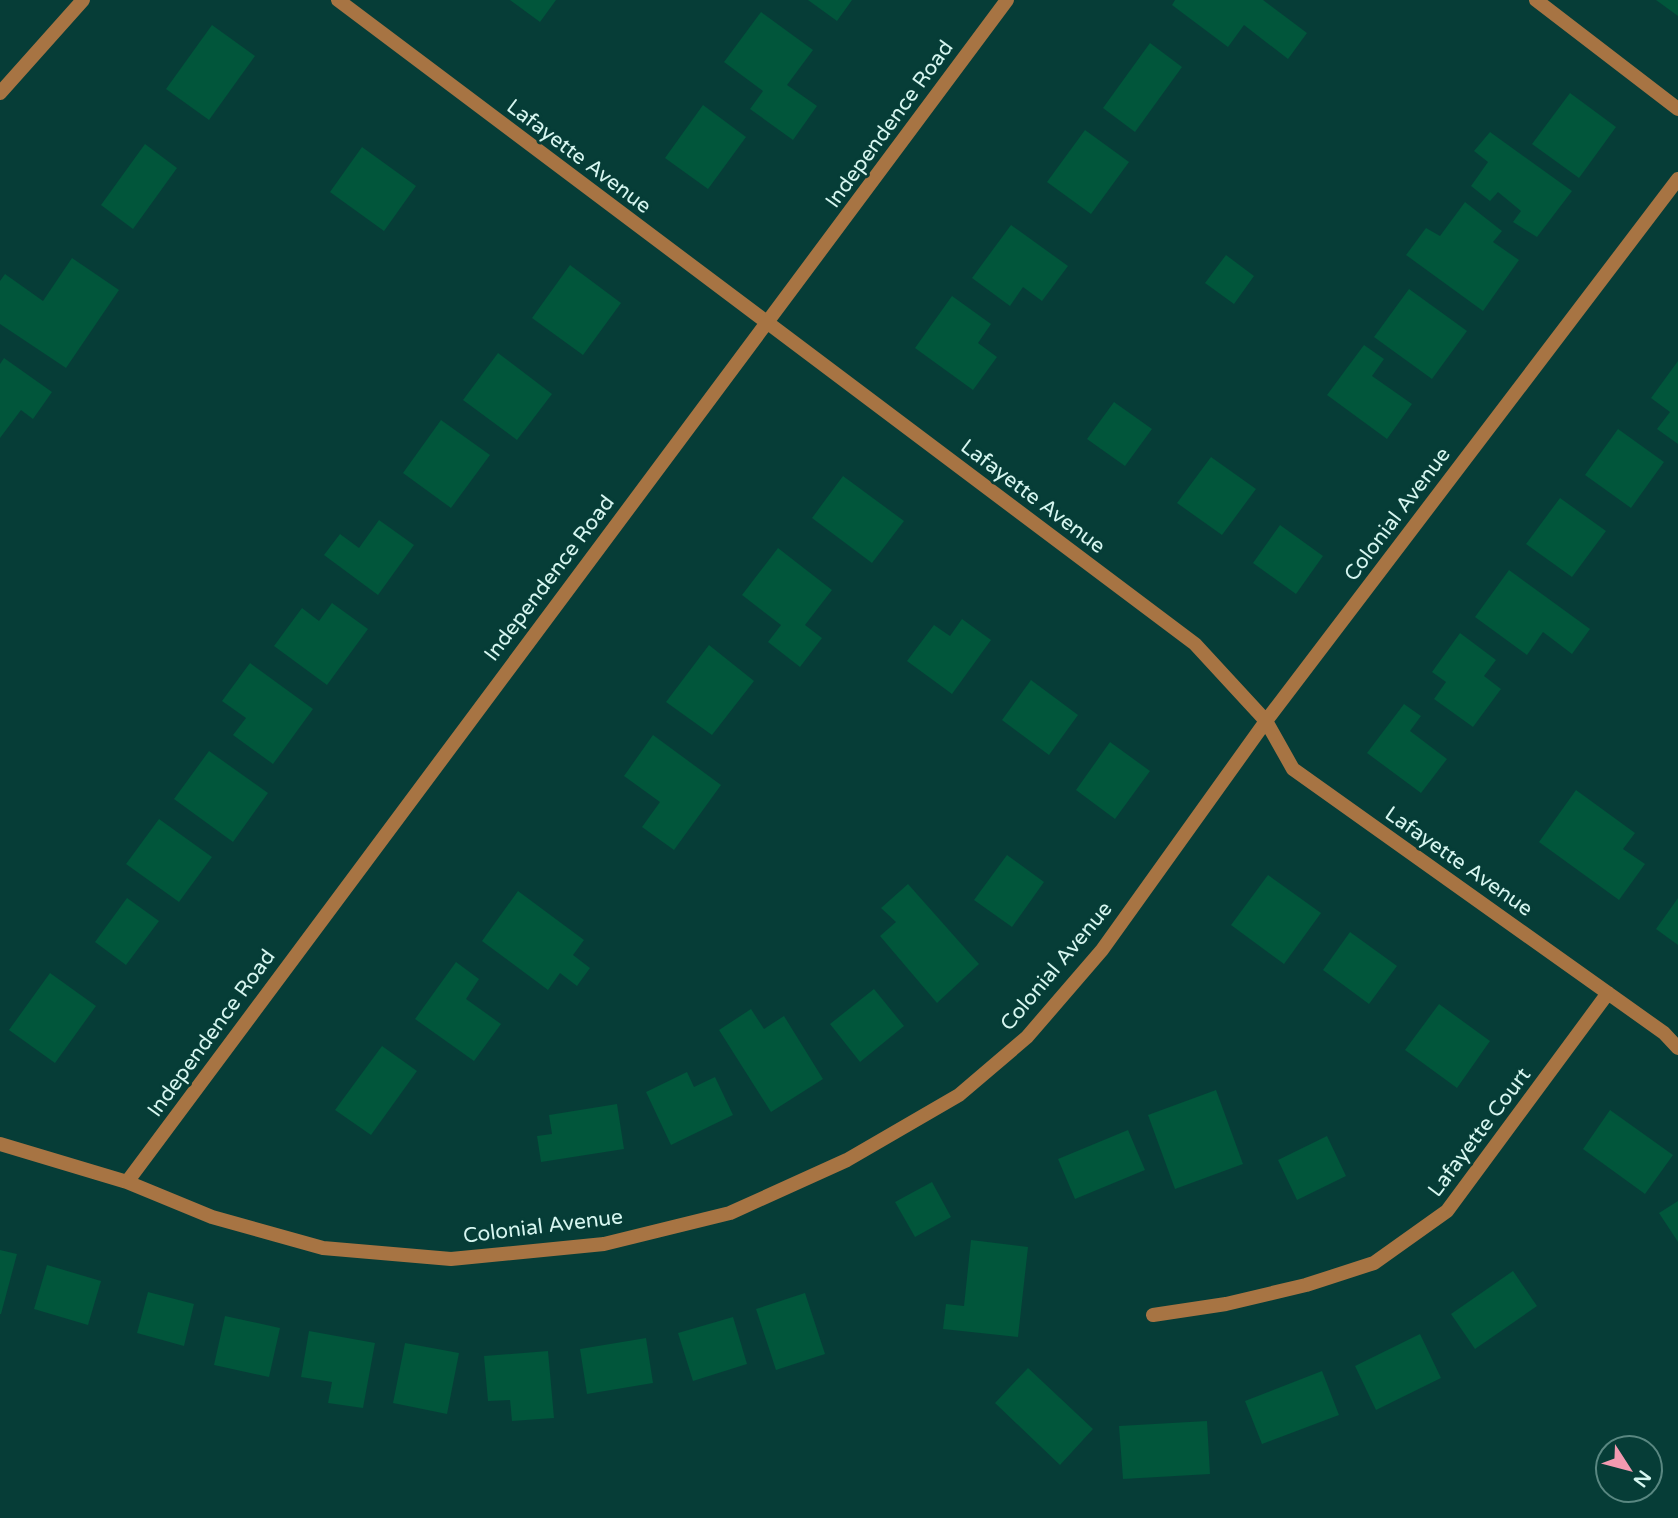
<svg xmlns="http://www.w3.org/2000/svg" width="1678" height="1518" font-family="'Varela Round',sans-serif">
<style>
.building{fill:#01563b}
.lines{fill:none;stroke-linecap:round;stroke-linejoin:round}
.street{stroke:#a77443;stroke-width:14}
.labels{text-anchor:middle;stroke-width:6;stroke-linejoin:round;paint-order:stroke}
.street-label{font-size:21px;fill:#d6f6f0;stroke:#063d37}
</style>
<rect width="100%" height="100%" fill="#063d37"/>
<!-- building -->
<path class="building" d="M 510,0 L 556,0 L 540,22 Z
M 808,0 L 852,0 L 837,21 Z
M 1175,0 L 1263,0 L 1307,33 L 1288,59 L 1244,25 L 1228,47 L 1172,5 Z
M 1656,0 L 1678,0 L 1678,16 Z
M 761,12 L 813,50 L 787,85 L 817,106 L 793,140 L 750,109 L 763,91 L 724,62 Z
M 212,25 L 255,56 L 209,120 L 166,89 Z
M 1150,43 L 1182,67 L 1135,132 L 1103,108 Z
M 1570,93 L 1616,127 L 1579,178 L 1532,144 Z
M 703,105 L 746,137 L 708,189 L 665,158 Z
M 1085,130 L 1129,162 L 1091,214 L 1047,182 Z
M 1490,132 L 1572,191 L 1537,237 L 1513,222 L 1521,211 L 1498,192 L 1490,201 L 1471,186 L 1488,162 L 1474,151 Z
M 145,144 L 177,168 L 133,229 L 101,205 Z
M 362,147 L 416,186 L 384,231 L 330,192 Z
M 1465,202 L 1502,231 L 1493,242 L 1519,260 L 1483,311 L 1406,255 L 1426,228 L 1440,236 Z
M 1011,225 L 1068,266 L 1042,301 L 1023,287 L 1010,306 L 972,278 Z
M 1226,255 L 1254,276 L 1234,304 L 1205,283 Z
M 72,258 L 119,290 L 66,368 L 0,324 L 0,281 L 5,274 L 43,301 Z
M 570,265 L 621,303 L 583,355 L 532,318 Z
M 1409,289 L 1467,331 L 1432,379 L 1374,337 Z
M 952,296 L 991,324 L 978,343 L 997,357 L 973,390 L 915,348 Z
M 1364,345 L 1384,359 L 1372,376 L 1412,404 L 1387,439 L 1327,395 Z
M 498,353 L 552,394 L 517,440 L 463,400 Z
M 4,358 L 52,392 L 33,419 L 21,410 L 0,438 L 0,364 Z
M 1678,361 L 1678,444 L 1657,429 L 1670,412 L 1651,398 Z
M 1114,402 L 1152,429 L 1125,466 L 1087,439 Z
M 441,420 L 490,455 L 451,508 L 403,473 Z
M 1618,429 L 1664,462 L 1631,508 L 1585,475 Z
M 1211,457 L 1256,489 L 1222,535 L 1177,503 Z
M 843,476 L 904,521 L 872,563 L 812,518 Z
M 1560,498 L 1606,531 L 1572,577 L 1526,544 Z
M 379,520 L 414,545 L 378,595 L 324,555 L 340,534 L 359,548 Z
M 1280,525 L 1323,556 L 1296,594 L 1253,563 Z
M 778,548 L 832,590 L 805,625 L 822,638 L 800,667 L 768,642 L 781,625 L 742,595 Z
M 1509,570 L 1590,629 L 1572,654 L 1543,632 L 1527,655 L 1475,617 Z
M 332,603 L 368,629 L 327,685 L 274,646 L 302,608 L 319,621 Z
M 962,619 L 991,640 L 952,694 L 907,661 L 934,625 L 950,636 Z
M 1460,633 L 1496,660 L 1484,676 L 1501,689 L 1473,727 L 1434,699 L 1446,682 L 1432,672 Z
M 709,645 L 754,681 L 712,735 L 666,702 Z
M 250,663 L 313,709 L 273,764 L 233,735 L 246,718 L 222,701 Z
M 1031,680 L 1078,715 L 1049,755 L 1002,720 Z
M 1404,704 L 1421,716 L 1410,731 L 1447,759 L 1421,793 L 1367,753 Z
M 653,735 L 721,785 L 674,850 L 642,827 L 660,802 L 624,776 Z
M 1110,742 L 1150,771 L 1115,819 L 1076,790 Z
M 209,751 L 268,793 L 233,842 L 174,799 Z
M 1576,790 L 1635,833 L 1623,849 L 1645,864 L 1619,900 L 1539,842 Z
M 159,819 L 212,857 L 179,902 L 126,864 Z
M 1007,855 L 1044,882 L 1012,927 L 974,900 Z
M 1268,875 L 1321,913 L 1284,964 L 1231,925 Z
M 908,884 L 979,964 L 937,1003 L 880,936 L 896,922 L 881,908 Z
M 518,891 L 584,940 L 573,955 L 590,968 L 577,986 L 560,973 L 548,990 L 482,941 Z
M 127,898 L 159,921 L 126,965 L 95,942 Z
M 1678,898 L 1678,945 L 1656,929 Z
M 1350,932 L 1397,966 L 1369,1004 L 1323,970 Z
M 456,962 L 479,979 L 466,999 L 501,1024 L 474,1061 L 415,1019 Z
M 50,973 L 96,1006 L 55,1063 L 9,1030 Z
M 874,989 L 904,1026 L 860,1062 L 830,1024 Z
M 1439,1004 L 1490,1041 L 1457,1088 L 1405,1050 Z
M 751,1009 L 764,1029 L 784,1016 L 823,1079 L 771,1112 L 719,1030 Z
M 382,1046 L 417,1071 L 371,1135 L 335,1110 Z
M 687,1072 L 694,1087 L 715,1077 L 733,1115 L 671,1145 L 646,1092 Z
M 1216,1090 L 1243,1164 L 1175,1189 L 1148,1115 Z
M 617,1104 L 624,1149 L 541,1162 L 537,1136 L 552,1134 L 549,1115 Z
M 1610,1110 L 1673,1155 L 1645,1194 L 1583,1149 Z
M 1128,1130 L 1145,1170 L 1075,1199 L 1058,1159 Z
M 1327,1136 L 1346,1176 L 1297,1200 L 1278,1160 Z
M 932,1182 L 951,1217 L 915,1237 L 895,1202 Z
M 1678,1201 L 1678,1242 L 1659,1213 Z
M 971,1240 L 1028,1247 L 1018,1337 L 943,1329 L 946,1304 L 964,1306 Z
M 0,1250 L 17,1254 L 1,1314 L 0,1314 Z
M 47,1265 L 101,1281 L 88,1325 L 34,1309 Z
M 1513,1271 L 1537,1306 L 1475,1349 L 1451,1314 Z
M 148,1292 L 194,1304 L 184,1346 L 137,1333 Z
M 805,1293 L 825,1354 L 776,1370 L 756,1309 Z
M 225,1316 L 280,1328 L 269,1377 L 214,1365 Z
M 733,1317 L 747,1364 L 693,1381 L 678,1333 Z
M 309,1331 L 375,1343 L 363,1408 L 328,1403 L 332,1382 L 301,1377 Z
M 1420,1334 L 1441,1378 L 1376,1410 L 1355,1366 Z
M 646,1338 L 653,1383 L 587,1394 L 580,1349 Z
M 405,1343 L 459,1353 L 447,1414 L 393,1403 Z
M 548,1351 L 554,1418 L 512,1421 L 510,1400 L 488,1401 L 484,1356 Z
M 1028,1368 L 1093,1429 L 1060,1465 L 995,1403 Z
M 1322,1371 L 1339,1415 L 1262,1444 L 1245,1401 Z
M 1207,1421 L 1210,1474 L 1123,1479 L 1119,1426 Z"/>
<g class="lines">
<!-- street -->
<path class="street" d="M 338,0 L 1195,644 L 1266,721 L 1293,769 L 1664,1033 L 1678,1048
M 1536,0 L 1678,109
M 0,93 L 83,0
M 0,1144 L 127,1182 L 212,1217 L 323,1248 L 451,1259 L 604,1244 L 730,1213 L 847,1160 L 959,1095 L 1027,1037 L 1102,950 L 1266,721 L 1678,179
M 127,1182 C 418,786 715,395 1007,0
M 1153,1315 L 1226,1304 L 1306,1285 L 1374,1263 L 1447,1211 L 1608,993"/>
</g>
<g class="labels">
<!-- street labels -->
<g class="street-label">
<text transform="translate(889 124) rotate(-54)" y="7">Independence Road</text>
<text transform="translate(579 156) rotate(37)" y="7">Lafayette Avenue</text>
<text transform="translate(1033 496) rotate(37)" y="7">Lafayette Avenue</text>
<text transform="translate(1397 514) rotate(-53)" y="7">Colonial Avenue</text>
<text transform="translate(549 578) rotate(-53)" y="7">Independence Road</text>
<text transform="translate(1459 861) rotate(35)" y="7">Lafayette Avenue</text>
<text transform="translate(1056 966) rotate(-50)" y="7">Colonial Avenue</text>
<text transform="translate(211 1033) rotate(-54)" y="7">Independence Road</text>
<text transform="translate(1479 1132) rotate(-53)" y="7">Lafayette Court</text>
<text transform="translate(543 1226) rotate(-7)" y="7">Colonial Avenue</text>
</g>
</g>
<!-- north arrow -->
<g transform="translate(1629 1469) rotate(126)"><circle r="33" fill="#063d37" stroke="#598781" stroke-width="2"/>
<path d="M0-5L12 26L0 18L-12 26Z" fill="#f29ab0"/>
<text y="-10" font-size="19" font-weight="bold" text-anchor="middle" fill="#d6f6f0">N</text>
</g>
</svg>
